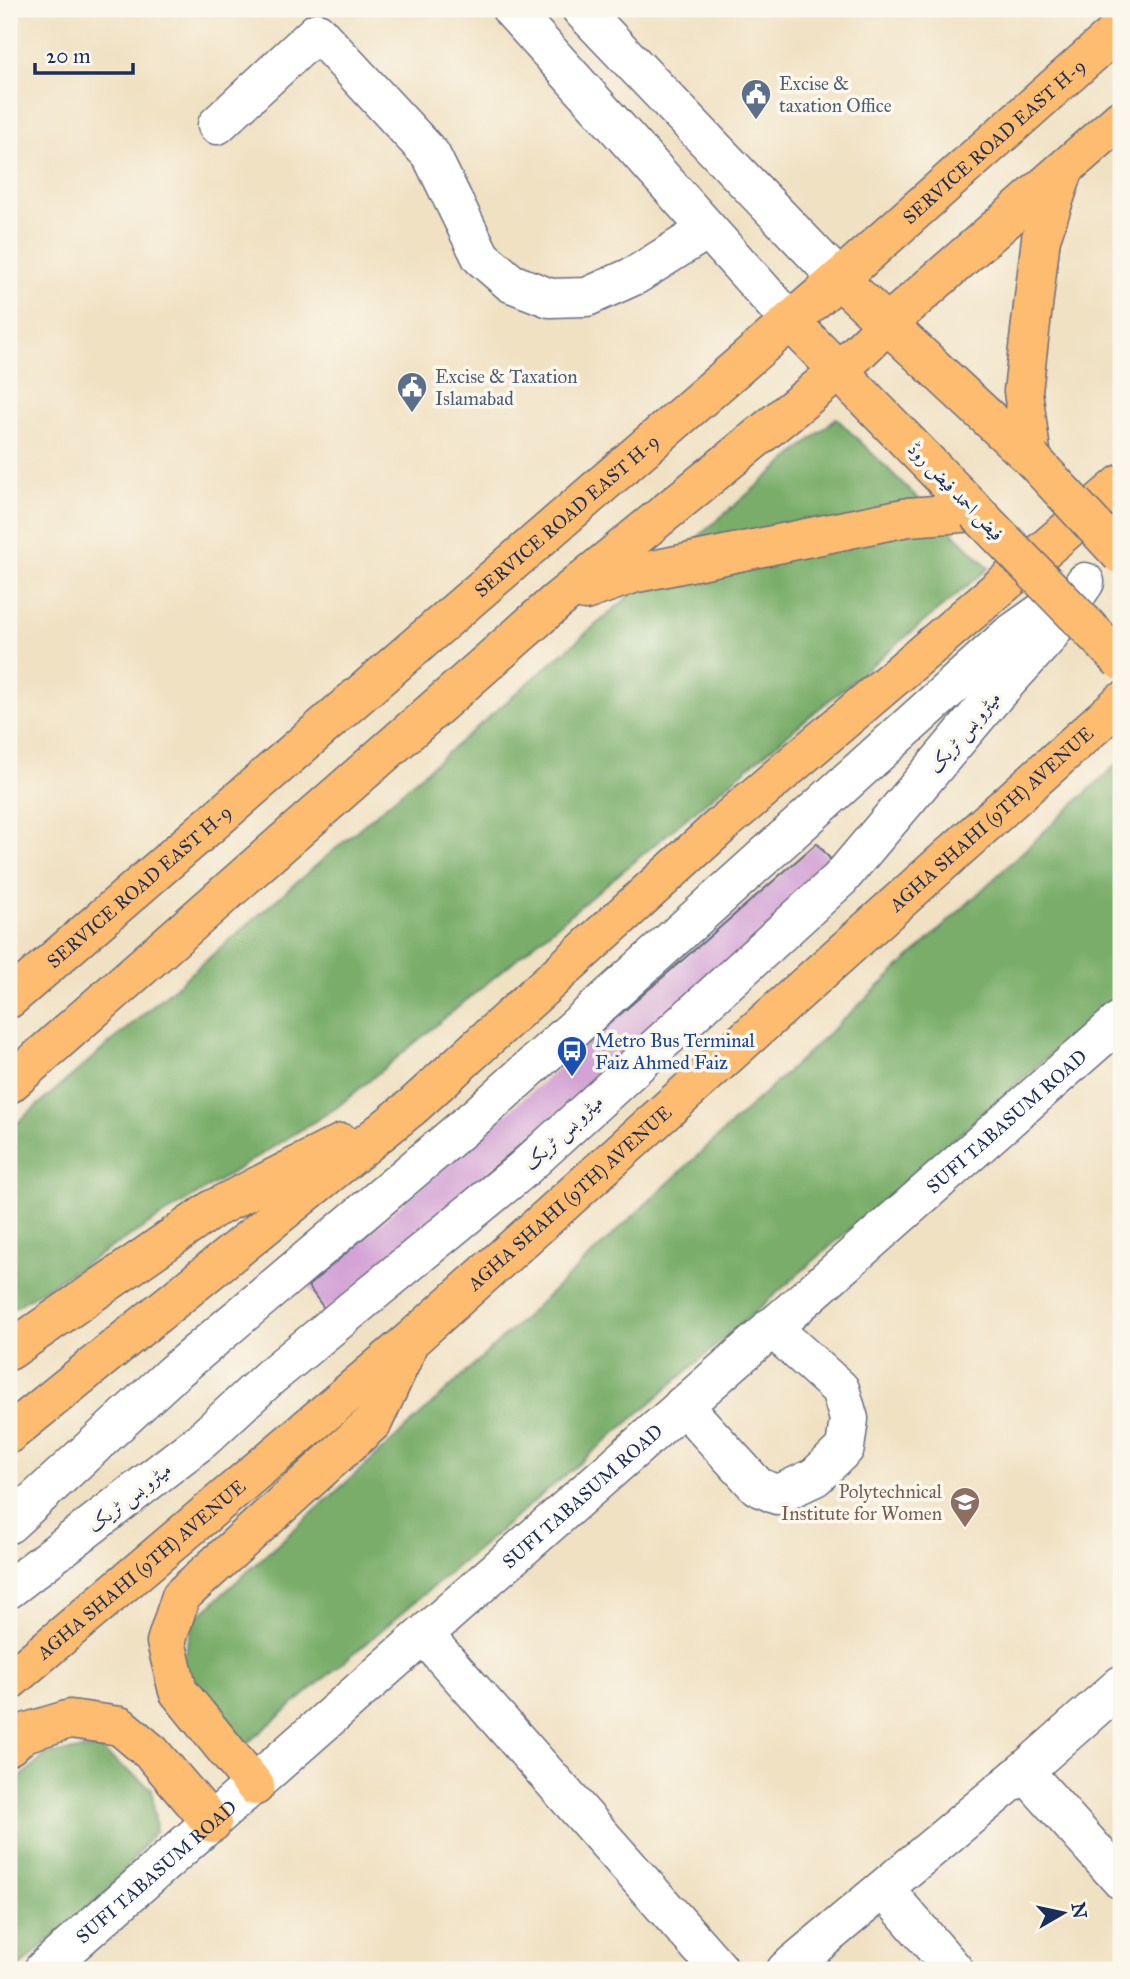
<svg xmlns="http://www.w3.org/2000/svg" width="1130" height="1979" font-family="'IM FELL Great Primer',Amiri,serif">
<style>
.forest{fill:#79ad69;stroke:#4a6e64;stroke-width:2}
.building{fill:#d3a3d6}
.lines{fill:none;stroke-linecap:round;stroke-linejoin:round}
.minor-casing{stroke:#666d81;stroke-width:41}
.major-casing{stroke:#666d81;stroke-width:41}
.minor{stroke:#fff;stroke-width:38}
.major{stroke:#fdbc70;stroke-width:38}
.major-bridge-casing{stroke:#666d81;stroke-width:41;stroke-linecap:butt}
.major-bridge{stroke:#fdbc70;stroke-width:38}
.labels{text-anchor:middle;stroke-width:7;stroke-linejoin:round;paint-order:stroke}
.service-label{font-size:19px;fill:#4e5e75;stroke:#fbf7ec;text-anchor:start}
.street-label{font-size:19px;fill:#1b2f5e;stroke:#fbf7ec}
.transit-label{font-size:19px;fill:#164399;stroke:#fbf7ec;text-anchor:start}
.education-label{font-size:19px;fill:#785e54;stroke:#fbf7ec;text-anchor:end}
</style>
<rect width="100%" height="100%" fill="#fbf7ec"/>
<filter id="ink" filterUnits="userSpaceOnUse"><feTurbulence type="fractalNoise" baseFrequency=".0143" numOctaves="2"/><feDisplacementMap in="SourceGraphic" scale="14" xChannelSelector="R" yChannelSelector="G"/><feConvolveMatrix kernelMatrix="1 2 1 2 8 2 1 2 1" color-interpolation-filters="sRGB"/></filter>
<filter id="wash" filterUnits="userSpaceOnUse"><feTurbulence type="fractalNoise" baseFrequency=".00686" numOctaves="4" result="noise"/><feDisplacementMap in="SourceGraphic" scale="28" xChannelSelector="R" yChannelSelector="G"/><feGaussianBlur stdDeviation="1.57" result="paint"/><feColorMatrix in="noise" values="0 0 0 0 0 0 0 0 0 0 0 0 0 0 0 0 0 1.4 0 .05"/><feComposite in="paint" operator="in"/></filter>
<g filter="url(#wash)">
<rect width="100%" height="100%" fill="#f0e1c3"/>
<!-- forest -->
<path class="forest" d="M 836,418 L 989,568 L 336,1108 L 9,1311 L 9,1130 Z
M 1121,760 L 1121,993 L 633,1418 L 245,1745 L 201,1707 L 182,1663 L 195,1619 L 401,1433 Z
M 98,1748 L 152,1789 L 156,1830 L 112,1887 L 15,1970 L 9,1970 L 9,1787 L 47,1754 Z"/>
<g id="blocks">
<!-- building -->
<path class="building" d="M 817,843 L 840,871 L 326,1311 L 308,1286 Z"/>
</g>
</g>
<g filter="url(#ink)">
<use href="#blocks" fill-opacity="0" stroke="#666d81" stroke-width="2"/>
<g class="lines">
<!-- minor casing -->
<g class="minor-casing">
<g id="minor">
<path d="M 511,9 L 790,321"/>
<path d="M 581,9 L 839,279"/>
<path d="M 217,125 L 317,32 L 431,155 L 481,257 L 511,283 L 550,298 L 587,297 L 636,275 L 707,230"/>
<path d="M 683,1405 L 757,1486 L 777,1495 L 815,1477 L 845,1448 L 849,1419 L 840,1389 L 771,1327"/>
<path d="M 9,1524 L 173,1373 L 478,1115 L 1008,636 L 1063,597"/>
<path d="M 9,1589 L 202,1440 L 270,1377 L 521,1171 L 840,879 L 996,694 L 1047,638 L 1085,582"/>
<path d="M 424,1635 L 720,1970"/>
<path d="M 1024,1771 L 1121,1880"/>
<path d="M 884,1889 L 954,1970"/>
<path id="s1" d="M 43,1970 C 404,1656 761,1336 1121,1020"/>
<path d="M 786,1970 L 1024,1771 L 1121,1685"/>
</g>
</g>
<!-- major casing -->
<g class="major-casing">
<g id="major">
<path d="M 839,279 L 1032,459"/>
<path d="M 790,321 L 976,512"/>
<path d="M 1032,459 L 1023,391 L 1041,238 L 1064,171"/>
<path d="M 585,591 L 633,574 L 908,517 L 976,512"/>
<path id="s2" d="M 9,999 L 839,279 L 1121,28"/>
<path d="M 9,1084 L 556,602 L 840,370 L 887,324 L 1121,119"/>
<path d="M 9,1351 L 213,1209 L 342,1143"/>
<path d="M 9,1434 L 413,1106 L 726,821 L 1121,484"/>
<path id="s3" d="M 9,1681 L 412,1339 L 1121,702"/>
<path d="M 9,1746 L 24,1733 L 70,1719 L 120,1726 L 152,1753 L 212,1823"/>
<path d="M 255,1786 L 178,1691 L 166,1642 L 181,1596 L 373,1422 L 406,1351"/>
</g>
</g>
<!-- minor -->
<use href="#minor" class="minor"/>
<!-- major -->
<use href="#major" class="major"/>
<!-- major-bridge casing -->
<g class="major-bridge-casing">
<path id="major-bridge" d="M 1032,459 L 1121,555
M 976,512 L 1121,661"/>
</g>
<!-- major-bridge -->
<use href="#major-bridge" class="major-bridge"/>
</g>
</g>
<!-- icons -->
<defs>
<g id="civic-pin" transform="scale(1.575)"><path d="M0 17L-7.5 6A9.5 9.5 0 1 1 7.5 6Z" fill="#5c6f8a" stroke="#fbf7ec"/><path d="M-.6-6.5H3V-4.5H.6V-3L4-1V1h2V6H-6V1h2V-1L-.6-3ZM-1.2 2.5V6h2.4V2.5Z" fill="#fff"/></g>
<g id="bus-pin" transform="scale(1.575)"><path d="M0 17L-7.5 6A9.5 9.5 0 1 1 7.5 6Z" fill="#1a4fb4" stroke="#fbf7ec"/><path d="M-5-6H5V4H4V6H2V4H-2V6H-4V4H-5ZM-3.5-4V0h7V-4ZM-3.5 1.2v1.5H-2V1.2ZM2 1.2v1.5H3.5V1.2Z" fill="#fff"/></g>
<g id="university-pin" transform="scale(1.575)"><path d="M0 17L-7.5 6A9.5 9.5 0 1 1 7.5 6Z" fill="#8d6e63" stroke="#fbf7ec"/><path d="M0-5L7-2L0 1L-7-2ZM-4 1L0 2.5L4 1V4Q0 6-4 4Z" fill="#fff"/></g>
</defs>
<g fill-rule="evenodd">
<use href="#civic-pin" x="756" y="94"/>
<use href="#civic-pin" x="412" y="387"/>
<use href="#bus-pin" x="572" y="1051"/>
<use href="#university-pin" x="965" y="1502"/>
</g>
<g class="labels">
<!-- service labels -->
<g class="service-label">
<text x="779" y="90">Excise &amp;<tspan x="779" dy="22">taxation Office</tspan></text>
<text x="435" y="383">Excise &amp; Taxation<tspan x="435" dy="22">Islamabad</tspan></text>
</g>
<!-- street labels -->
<g class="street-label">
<text dy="7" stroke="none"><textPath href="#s2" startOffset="1306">SERVICE ROAD EAST H-9</textPath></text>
<text transform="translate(956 491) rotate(46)" y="7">فیض احمد فیض روڈ</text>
<text dy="7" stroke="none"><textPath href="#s2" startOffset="738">SERVICE ROAD EAST H-9</textPath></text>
<text transform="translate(964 732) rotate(-50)" y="7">میٹرو بس ٹریک</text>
<text dy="7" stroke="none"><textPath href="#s3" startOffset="1307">AGHA SHAHI (9TH) AVENUE</textPath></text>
<text dy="7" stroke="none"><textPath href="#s2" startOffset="172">SERVICE ROAD EAST H-9</textPath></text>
<text dy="7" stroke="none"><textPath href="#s1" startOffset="1284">SUFI TABASUM ROAD</textPath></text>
<text transform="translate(563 1132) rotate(-43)" y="7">میٹرو بس ٹریک</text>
<text dy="7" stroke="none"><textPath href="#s3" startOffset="740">AGHA SHAHI (9TH) AVENUE</textPath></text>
<text dy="7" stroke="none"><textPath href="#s1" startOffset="718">SUFI TABASUM ROAD</textPath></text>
<text transform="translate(129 1497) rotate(-38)" y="7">میٹرو بس ٹریک</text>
<text dy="7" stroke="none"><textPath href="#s3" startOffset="173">AGHA SHAHI (9TH) AVENUE</textPath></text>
<text dy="7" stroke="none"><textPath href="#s1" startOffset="150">SUFI TABASUM ROAD</textPath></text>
</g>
<!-- transit labels -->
<g class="transit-label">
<text x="595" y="1047">Metro Bus Terminal<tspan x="595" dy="22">Faiz Ahmed Faiz</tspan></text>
</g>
<!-- education labels -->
<g class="education-label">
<text x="942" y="1498">Polytechnical<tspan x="942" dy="22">Institute for Women</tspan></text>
</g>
</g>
<!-- margin -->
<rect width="1130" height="1979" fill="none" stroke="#fbf7ec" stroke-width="35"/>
<!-- north arrow -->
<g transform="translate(1063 1913) rotate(81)" stroke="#fbf7ec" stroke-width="5" paint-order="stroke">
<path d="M0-5L12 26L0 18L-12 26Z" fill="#1b2f5e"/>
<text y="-10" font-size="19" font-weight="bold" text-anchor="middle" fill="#1b2f5e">N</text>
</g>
<!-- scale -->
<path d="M35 63v10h98v-10" fill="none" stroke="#1b2f5e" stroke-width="3.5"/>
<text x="46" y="63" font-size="21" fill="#1b2f5e" stroke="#fbf7ec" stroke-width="5" paint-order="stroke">20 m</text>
</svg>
